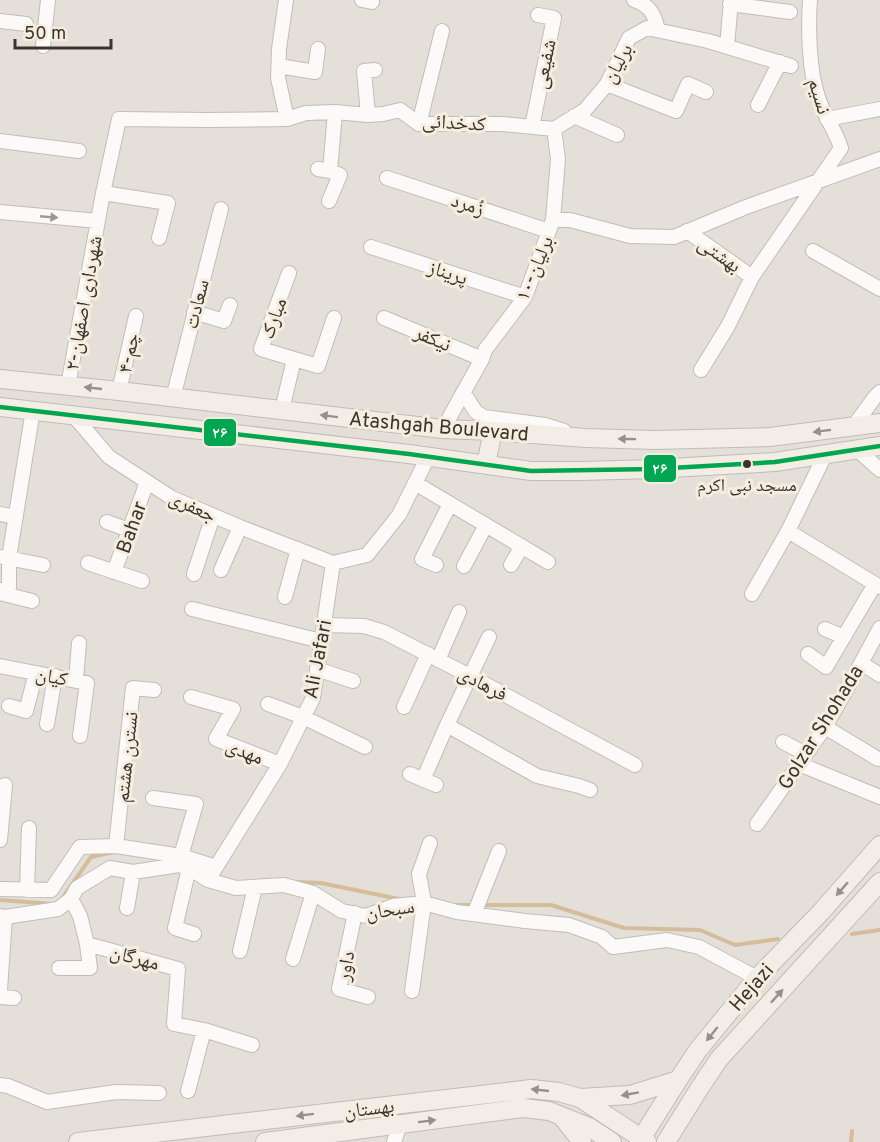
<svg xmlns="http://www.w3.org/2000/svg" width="880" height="1142" font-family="Overpass,'Noto Naskh Arabic',sans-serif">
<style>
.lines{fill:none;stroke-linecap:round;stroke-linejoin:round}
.stream{stroke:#d5bd9b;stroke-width:4}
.minor-casing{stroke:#c2bdb7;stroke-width:16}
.major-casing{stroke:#bfbcb8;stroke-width:20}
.minor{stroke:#fbfaf9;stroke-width:14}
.major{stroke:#f2ede7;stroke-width:18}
.bus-1-casing{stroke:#f7eddf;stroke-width:9}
.bus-1{stroke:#00a651;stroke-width:4.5}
.oneway{fill:#9a9794}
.oneway2{fill:#95908b}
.bus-dot{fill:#38342f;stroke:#f7eddf;stroke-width:2}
.labels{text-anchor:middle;stroke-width:6;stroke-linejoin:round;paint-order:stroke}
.bus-label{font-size:18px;fill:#38342f;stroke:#f7eddf}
.street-label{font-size:20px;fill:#38342f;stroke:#f7eddf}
.line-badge{stroke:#f7eddf;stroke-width:2}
.badge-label{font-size:16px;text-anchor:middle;font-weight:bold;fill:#fff}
</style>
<rect width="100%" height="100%" fill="#e4dfd8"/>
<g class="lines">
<!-- stream -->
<path class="stream" d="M 296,882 L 321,883 L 404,900
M 0,900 L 52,904
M 61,900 L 91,857 L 114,852
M 453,905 L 473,905
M 480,905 L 551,905 L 624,928 L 700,930 L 735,945 L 778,939
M 852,934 L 880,930
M 851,1142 L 852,1131"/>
<!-- minor casing -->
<g class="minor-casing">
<path id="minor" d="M 286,0 L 279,49 L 278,78 L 287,119
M 362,0 L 372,2
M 634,0 C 651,6 654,14 658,30
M 730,4 L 790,12
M 0,21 L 26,24
M 43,46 L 48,0
M 727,47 L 731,0
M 279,66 L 315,72 L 318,49
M 607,84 L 676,111 L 688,84 L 706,92
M 758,105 L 780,62
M 368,115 L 364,71 L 375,70
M 574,116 L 617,135
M 827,119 L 880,109
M 419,124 L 442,31
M 532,127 L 554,18 L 538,15
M 554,129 L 585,110 L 607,84 L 629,38 L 647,28 L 708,41 L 791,66
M 0,141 L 79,151
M 318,169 L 330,171 L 340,175 L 329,201
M 330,171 L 335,112
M 387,178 L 549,231
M 103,193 L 168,203 L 159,238
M 0,212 L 98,221
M 553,220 L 570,220 L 630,236 L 674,237 L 746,207 L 880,159
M 687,231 L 752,277
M 371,247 L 525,297
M 813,251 L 880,289
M 194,312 L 224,321 L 230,305
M 384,318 L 482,359
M 294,359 L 318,366 L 334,318
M 701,370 L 728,326 L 752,277 L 841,148 C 835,129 824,116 818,97 C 809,71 808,28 810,0
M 68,386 L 103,193 L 119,119 L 206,120 L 287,119 L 306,113 L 335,112 L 368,115 L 383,114 L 400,110 L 419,124 L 502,124 L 554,129
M 119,391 L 136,316
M 463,392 L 476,412 L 484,417 L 545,425 L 564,431
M 173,398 L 221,209
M 282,410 L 294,359 L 261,349 L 289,273
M 73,415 L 109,457 L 172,498 L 240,527 L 333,563
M 853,427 L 875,397 L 880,392
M 443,429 L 482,359 L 485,350 L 525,297 L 553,220 L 558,159 L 554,129
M 858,450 L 880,470
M 825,455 L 788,531 L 880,587
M 415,483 L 548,562
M 0,514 L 16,517
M 107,522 L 129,530
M 2,557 L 43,565
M 88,563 L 142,581
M 436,565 L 422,559 L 450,504
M 511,565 L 522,546
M 464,566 L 486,525
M 221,570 L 240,527
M 114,572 L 147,482
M 194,574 L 213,516
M 0,591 L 9,587 L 9,558 L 33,410
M 0,593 L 32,601
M 752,594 L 788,531
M 285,597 L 298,549
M 192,609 L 321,641
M 324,625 L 364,626 L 384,632 L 470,676 L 635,765
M 825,629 L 844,637
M 489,637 L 447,725 L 537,776 L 579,786 L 590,790
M 808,654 L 826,667 L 875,584
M 438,660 L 459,612
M 861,663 L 880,675
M 0,666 L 87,683 L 80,736
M 317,669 L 353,681
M 76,680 L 79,643
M 191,697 L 233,709 L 216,739 L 280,764
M 268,704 L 303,717 L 365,747
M 9,706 L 26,711 L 36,673
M 404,707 L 428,654
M 47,724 L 55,676
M 825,727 L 878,759
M 783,742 L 806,754
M 799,764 L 880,797
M 410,774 L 436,785
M 423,780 L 447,725
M 153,798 L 196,804 L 181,856
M 757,824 L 825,727 L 853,678 L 880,628
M 0,840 L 5,785
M 116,846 L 133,688 L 154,690
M 189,868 L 175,928 L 194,934
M 208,880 L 280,764 L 313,698 L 333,563 L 367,555 L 399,515 L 428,457
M 0,889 L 51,890 L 80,847 L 116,846 L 181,856 L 216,867
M 27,890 L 29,828
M 127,908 L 133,872
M 355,913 L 339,989 L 368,997
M 474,914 L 499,851
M 0,916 L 5,917 L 58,909 L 71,899 L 77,888 L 110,868 L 133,872 L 179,865 L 189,868 L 208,880 L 236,888 L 284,885 L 313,893 L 342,911 L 366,916 L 393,906 L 424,903 L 457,912 L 525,921 L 569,925 L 602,937 L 613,947 L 667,940 L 699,947 L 757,978
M 87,944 L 178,969 L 174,1024 L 204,1030 L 188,1091
M 240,951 L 255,887
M 293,959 L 313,893
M 59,968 L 90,968 L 87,944 L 80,916 L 71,899
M 0,990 L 5,917
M 412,991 L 424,903 L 419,874 L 430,843
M 0,997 L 14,998
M 204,1030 L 252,1045
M 0,1085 L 8,1086 L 47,1102 L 116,1092 L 159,1093
M 394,1142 L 400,1124"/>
</g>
<!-- major casing -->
<g class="major-casing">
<path id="major" d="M 0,379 L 119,391 L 443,429 L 493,431 L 586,438 L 655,440 L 770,437 L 880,423
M 0,407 L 409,454 L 531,471 L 582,471 L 653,469 L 775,462 L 880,446
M 486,464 L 493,431
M 580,1098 L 630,1095 L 678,1080
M 563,1118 L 582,1142
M 78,1142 L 531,1089 L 559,1092 L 580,1098 L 647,1142
M 265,1142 L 523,1108 L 549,1111 L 589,1127 L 612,1142
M 639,1142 L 678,1080 L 698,1050 L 757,978 L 821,912 L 880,845
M 666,1142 L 699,1089 L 719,1059 L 880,882"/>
</g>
<!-- minor -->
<use href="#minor" class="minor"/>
<!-- major -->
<use href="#major" class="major"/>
<!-- bus-1 casing -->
<g class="bus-1-casing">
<path id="bus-1" d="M 0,407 L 409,454 L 531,471 L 653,469 L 775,462 L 880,446"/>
</g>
<!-- bus-1 -->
<use href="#bus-1" class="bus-1"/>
</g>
<!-- one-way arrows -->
<defs><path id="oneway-solid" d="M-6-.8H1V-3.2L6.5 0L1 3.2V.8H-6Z" transform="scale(1.5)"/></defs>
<use class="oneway" href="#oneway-solid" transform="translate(49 217) rotate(5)"/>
<g class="oneway2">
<use href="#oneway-solid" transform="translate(93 388) rotate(-174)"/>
<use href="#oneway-solid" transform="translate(329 416) rotate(-173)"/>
<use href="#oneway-solid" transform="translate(822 431) rotate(173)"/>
<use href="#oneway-solid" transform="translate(627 439) rotate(-179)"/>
<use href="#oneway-solid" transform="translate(842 889) rotate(131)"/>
<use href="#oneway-solid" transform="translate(777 996) rotate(-48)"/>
<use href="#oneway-solid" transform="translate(712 1034) rotate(129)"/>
<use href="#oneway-solid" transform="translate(540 1090) rotate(-174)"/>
<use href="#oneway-solid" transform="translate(630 1094) rotate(170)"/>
<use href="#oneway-solid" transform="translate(305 1115) rotate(173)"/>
<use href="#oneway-solid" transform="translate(427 1121) rotate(-7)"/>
</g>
<!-- markers -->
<circle class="bus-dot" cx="747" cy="464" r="5"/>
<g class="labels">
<!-- bus labels -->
<g class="bus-label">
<text x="747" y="491">مسجد نبی اکرم</text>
</g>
<!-- street labels -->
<g class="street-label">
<text transform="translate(617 63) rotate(-61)" y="7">برلیان</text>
<text transform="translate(544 64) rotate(-79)" y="7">شفیعی</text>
<text transform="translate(820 96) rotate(73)" y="7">نسیم</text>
<text transform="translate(454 122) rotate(3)" y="7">کدخدائی</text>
<text transform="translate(468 204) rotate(18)" y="7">زُمرد</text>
<text transform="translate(720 254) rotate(35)" y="7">بهشتی</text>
<text transform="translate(534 268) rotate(-67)" y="7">۱۰-برلیان</text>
<text transform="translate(448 272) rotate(18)" y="7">پریناز</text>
<text transform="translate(83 303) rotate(-80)" y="7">۲-شهرداری اصفهان</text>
<text transform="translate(196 304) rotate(-76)" y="7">سعادت</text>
<text transform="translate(273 318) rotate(-70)" y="7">مبارک</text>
<text transform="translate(433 338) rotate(23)" y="7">نیکفر</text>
<text transform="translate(128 353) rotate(-78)" y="7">۴-چم</text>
<text transform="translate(439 426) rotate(5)" y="7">Atashgah Boulevard</text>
<text transform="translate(193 506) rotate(25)" y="7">جعفری</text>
<text transform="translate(131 527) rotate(-70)" y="7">Bahar</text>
<text transform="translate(317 659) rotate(-79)" y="7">Ali Jafari</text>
<text transform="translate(52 676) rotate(11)" y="7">کیان</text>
<text transform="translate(483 683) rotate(28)" y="7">فرهادی</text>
<text transform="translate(820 727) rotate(-58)" y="7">Golzar Shohada</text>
<text transform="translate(245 751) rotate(22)" y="7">مهدی</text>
<text transform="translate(126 757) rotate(-84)" y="7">نسترن هشتم</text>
<text transform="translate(390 909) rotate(-9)" y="7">سبحان</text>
<text transform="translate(135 957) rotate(15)" y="7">مهرگان</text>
<text transform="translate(345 966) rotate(-80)" y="7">داور</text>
<text transform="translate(751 987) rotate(-49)" y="7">Hejazi</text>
<text transform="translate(369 1108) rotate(-7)" y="7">بهستان</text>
</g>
</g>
<g class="line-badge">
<rect x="203" y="418" width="34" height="29" rx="6" fill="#00a651"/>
<rect x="643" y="454" width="34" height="29" rx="6" fill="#00a651"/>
</g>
<g class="badge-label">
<text x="220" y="438">۲۶</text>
<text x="660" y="474">۲۶</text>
</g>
<!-- scale -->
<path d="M15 39v9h96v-9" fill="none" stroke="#38342f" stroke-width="3"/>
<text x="24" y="39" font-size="18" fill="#38342f" stroke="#f7eddf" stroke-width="4.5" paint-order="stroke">50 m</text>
</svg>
